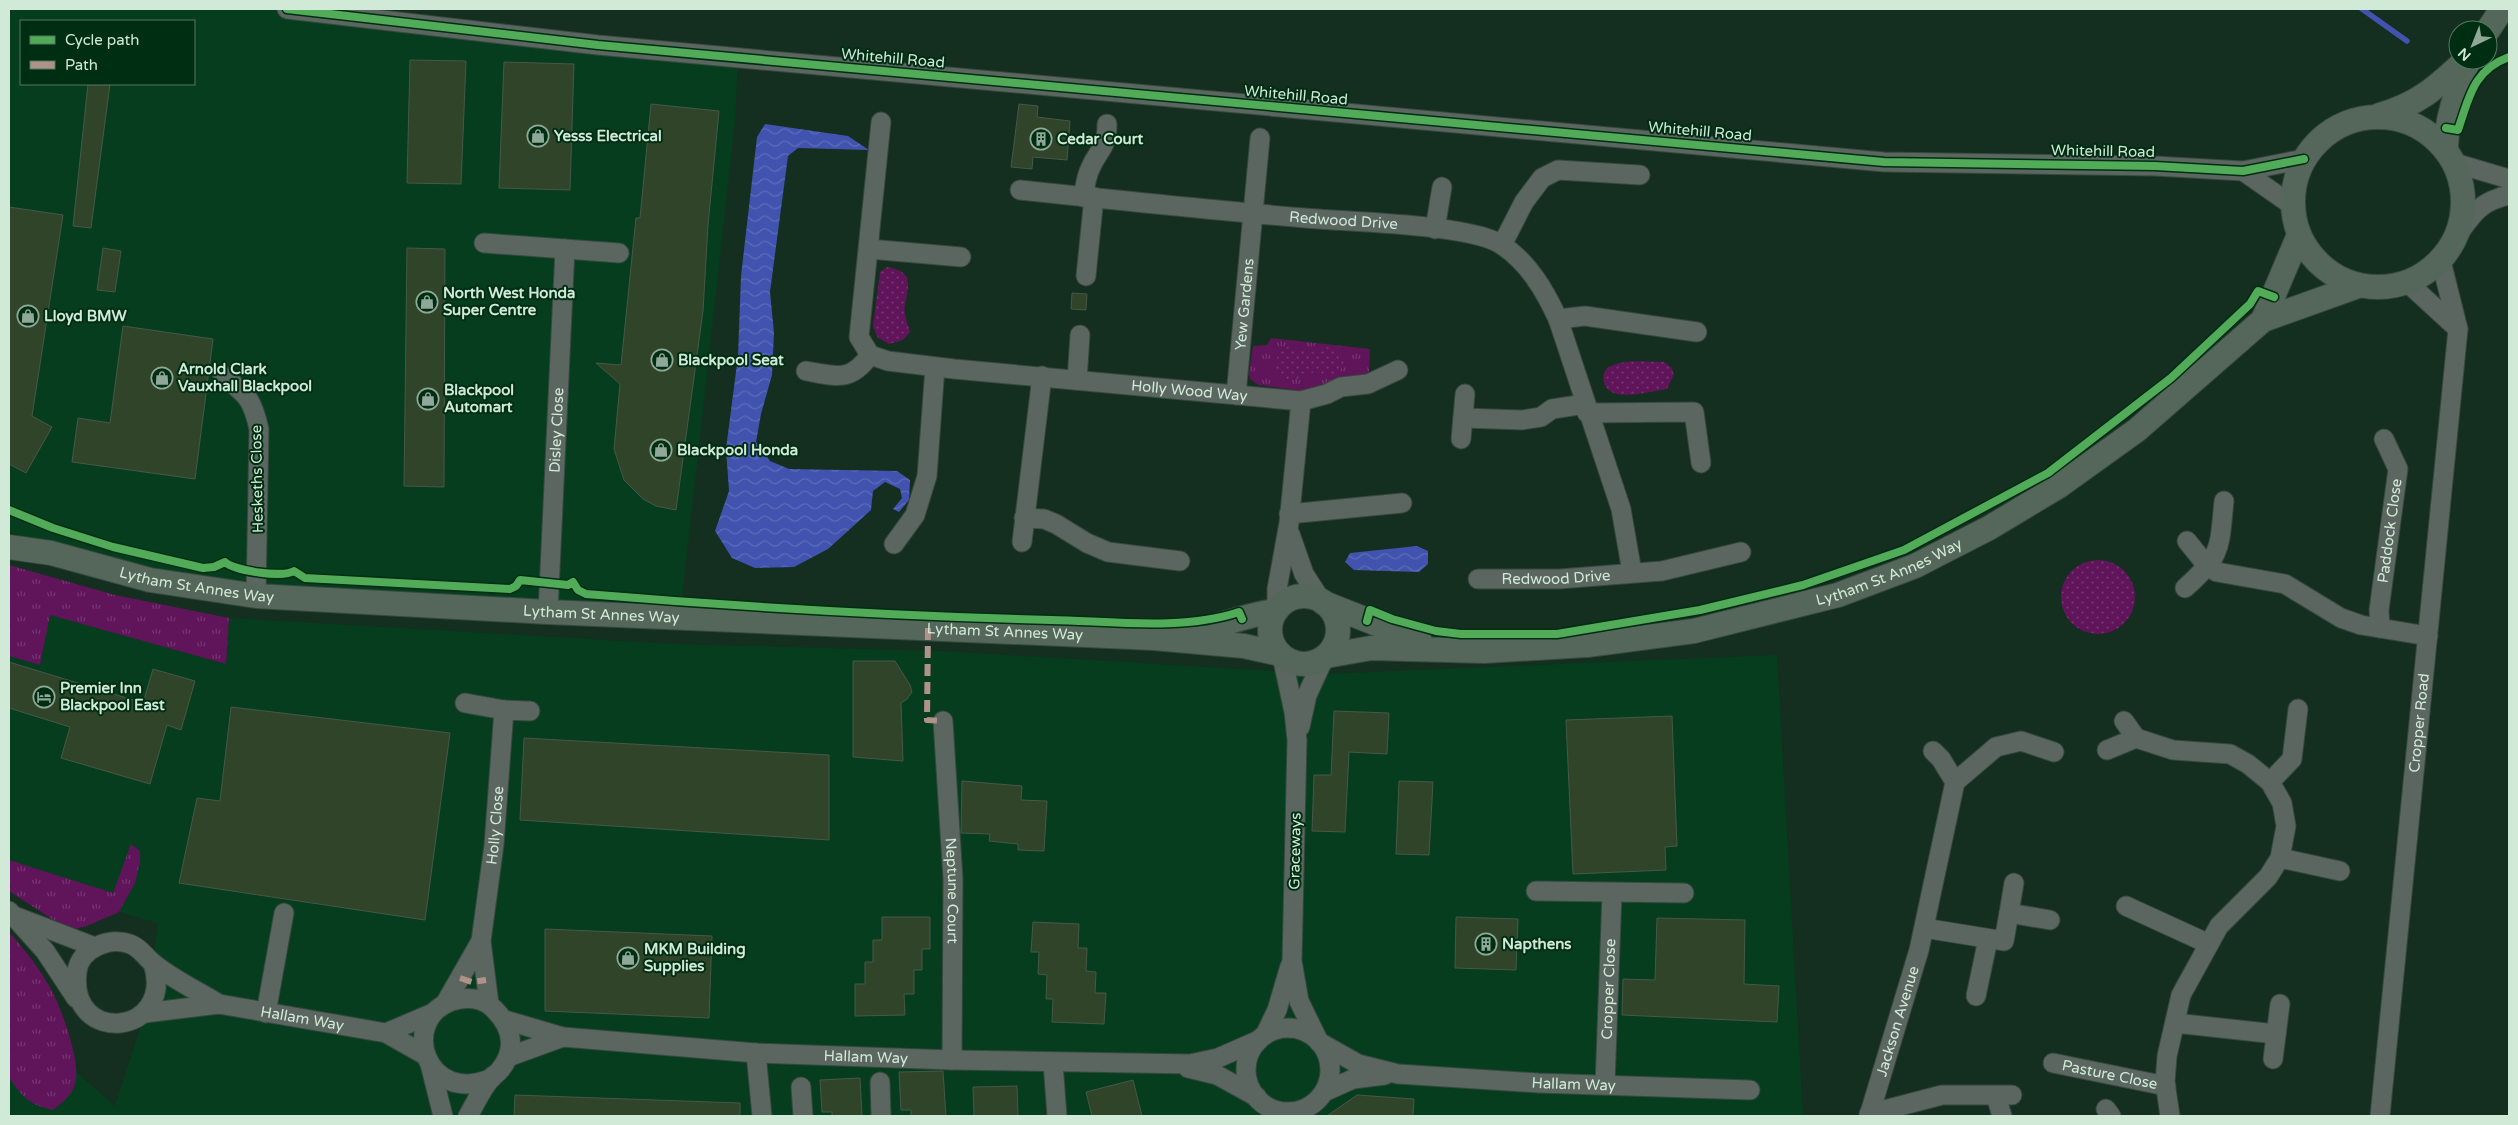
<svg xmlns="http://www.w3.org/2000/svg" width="2518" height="1125" font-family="'Varela Round',sans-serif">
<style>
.built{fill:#073d1f;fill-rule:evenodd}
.grass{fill:url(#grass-tufts)}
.park{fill:url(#park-dots)}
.water{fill:url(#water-waves)}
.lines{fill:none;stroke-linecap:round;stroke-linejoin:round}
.stream{stroke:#4253af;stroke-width:5.5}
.building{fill:#30442a;stroke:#465848}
.minor-casing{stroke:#35493d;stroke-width:21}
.major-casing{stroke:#35493d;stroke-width:26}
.minor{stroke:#5a665f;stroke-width:19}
.major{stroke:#55675b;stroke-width:24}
.quiet{stroke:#af9288;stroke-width:6;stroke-dasharray:12 6;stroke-linecap:butt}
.cycleway-casing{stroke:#002e13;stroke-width:11}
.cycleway{stroke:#51ab58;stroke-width:8}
.labels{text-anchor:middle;stroke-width:4;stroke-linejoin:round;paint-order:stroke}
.street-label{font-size:15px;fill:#d1e9d7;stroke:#002e13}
.poi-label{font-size:15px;font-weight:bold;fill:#d1e9d7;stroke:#002e13;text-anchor:start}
</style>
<defs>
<pattern id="grass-tufts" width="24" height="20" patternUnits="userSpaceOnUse" patternTransform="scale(1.25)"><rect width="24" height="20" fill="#60145a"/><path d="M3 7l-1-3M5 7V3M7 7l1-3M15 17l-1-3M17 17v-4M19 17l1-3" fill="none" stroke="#763671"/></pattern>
<pattern id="park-dots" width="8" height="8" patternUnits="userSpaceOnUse" patternTransform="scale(1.25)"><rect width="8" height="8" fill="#60145a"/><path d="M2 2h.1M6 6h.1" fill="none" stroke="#763671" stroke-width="1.8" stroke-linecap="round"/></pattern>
<pattern id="water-waves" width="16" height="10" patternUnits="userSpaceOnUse" patternTransform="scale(1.25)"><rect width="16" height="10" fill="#4253af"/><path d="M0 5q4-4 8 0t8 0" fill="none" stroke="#5c6cb9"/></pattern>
</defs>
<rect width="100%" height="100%" fill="#142e1f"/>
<!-- built -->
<path class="built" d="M 9,9 L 287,9 L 738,58 L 735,122 L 680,617 L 256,596 L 51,553 L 9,531 ZM 21,21 L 194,21 L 194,84 L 21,84 Z
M 50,615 L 226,664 L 229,618 L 673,644 L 939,651 L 1324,674 L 1777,655 L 1803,1116 L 9,1116 L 9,991 L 65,1062 L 115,1106 L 145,1013 L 158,923 L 119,912 L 135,883 L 140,862 L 140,851 L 132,844 L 113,893 L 9,860 L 9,656 L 40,665 Z"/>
<!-- grass -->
<path class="grass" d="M 1271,338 L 1370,349 L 1369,371 L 1364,377 L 1318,393 L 1258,385 L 1250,379 L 1249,373 L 1253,346 L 1267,345 Z
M 9,565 L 115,595 L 229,618 L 226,664 L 50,615 L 40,665 L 9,656 Z
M 131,844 L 140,851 L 140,862 L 135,883 L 119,912 L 87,926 L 75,929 L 58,923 L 9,891 L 9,860 L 113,893 Z
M 9,932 C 24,949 37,965 48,984 C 60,1003 82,1063 75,1084 C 71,1096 63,1102 53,1110 C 30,1105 22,1097 9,1077 Z"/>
<!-- park -->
<path class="park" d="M 887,267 C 914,272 909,283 905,305 C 903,313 908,324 910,332 L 903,340 L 889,344 L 877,337 L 873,326 L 880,272 Z
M 1289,346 L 1310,353 L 1326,347 L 1337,348 L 1344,358 C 1343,377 1329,379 1314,372 L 1300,379 L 1285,379 L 1278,374 L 1274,363 L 1281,351 Z
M 1664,362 L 1671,367 L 1674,374 L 1667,389 C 1655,391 1628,397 1617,394 C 1611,393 1605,388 1604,382 C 1597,355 1650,362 1664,362 Z
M2061 597a37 37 0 1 1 74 0a37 37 0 1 1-74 0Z"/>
<!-- water -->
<path class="water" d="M 765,124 L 848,136 L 869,150 L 798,148 L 788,156 L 770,292 L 774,333 L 772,375 L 761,414 L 756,442 L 770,461 L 789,469 L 897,471 L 910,480 L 909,500 L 899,512 L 893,509 L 902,498 L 900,489 L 885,482 L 873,491 L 871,510 L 828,549 L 794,567 L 755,568 L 732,558 L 715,531 L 729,491 L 726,449 L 738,356 L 741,276 L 757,137 Z
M 1417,546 L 1428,551 L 1428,564 L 1419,572 L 1354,570 L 1345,562 L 1350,553 Z"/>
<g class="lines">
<!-- stream -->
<path class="stream" d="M 2362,9 L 2407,41"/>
</g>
<!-- building -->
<path class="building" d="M 410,60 L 466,61 L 461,184 L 407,183 Z
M 504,62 L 574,64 L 570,190 L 499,188 Z
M 88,84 L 110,84 L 91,228 L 73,226 Z
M 651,104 L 719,111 L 708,225 L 703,311 L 676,510 L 656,506 L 643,499 L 624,480 L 614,449 L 620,384 L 596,363 L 621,365 L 636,218 L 640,218 Z
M 1019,104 L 1038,106 L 1037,117 L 1070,121 L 1067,160 L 1033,157 L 1032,169 L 1011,167 Z
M 9,207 L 63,215 L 32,416 L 52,427 L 26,473 L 9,464 Z
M 103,248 L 121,251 L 115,292 L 97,290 Z
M 407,248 L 445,249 L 444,487 L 404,486 Z
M 1072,293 L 1087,294 L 1086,310 L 1071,309 Z
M 123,326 L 213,339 L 195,479 L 72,462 L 78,418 L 110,423 Z
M 853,661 L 895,661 L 910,685 L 912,692 L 907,699 L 901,703 L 903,761 L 853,757 Z
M 9,662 L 143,703 L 153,669 L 195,681 L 181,730 L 167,725 L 150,784 L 61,758 L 70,727 L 9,708 Z
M 231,707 L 450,733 L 425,920 L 179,883 L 197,798 L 220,801 Z
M 1334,711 L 1389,713 L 1387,754 L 1349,752 L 1345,832 L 1312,831 L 1314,775 L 1331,775 Z
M 1672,716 L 1677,846 L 1665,847 L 1666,870 L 1573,874 L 1566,720 Z
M 524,738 L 829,755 L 829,840 L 520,820 Z
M 962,781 L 1022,786 L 1021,800 L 1047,801 L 1044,851 L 1018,850 L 1018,844 L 989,841 L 990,834 L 961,833 Z
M 1399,781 L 1433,782 L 1429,855 L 1396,854 Z
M 882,917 L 930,917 L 930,949 L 922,949 L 922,970 L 914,970 L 914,994 L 904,994 L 905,1015 L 855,1016 L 855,984 L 865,984 L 865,962 L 873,962 L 873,940 L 882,940 Z
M 1456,917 L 1518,919 L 1516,970 L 1455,968 Z
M 1657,918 L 1745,920 L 1744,984 L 1779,986 L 1777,1022 L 1622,1015 L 1623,979 L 1655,980 Z
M 1033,922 L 1079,924 L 1078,948 L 1087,948 L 1086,971 L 1096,972 L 1095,993 L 1106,993 L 1104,1024 L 1052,1022 L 1053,999 L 1046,999 L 1047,975 L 1038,974 L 1039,952 L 1031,952 Z
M 545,929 L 712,936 L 709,1018 L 545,1011 Z
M 943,1071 L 946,1116 L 911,1116 L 911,1110 L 901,1110 L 899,1072 Z
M 860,1078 L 862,1116 L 832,1116 L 832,1112 L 822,1112 L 820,1080 Z
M 1133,1080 L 1142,1116 L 1092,1116 L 1086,1092 Z
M 1017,1086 L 1018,1116 L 974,1116 L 973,1087 Z
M 515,1095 L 740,1103 L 740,1116 L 514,1116 Z
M 1357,1095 L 1414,1099 L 1413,1116 L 1327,1116 Z"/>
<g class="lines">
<!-- minor casing -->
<g class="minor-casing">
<g id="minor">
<path d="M 287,9 L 598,45 L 1884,162 L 2155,166 L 2243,171 L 2304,159"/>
<path id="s1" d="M 881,122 L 859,337 L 870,355 L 888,361 L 954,369 L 1301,401 L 1289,523 L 1277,589 L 1277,610"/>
<path d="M 2455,163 L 2509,179"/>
<path d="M 2243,171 L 2293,206"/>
<path id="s2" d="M 1020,190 C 1115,200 1210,210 1305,218 C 1347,222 1472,224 1502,245 C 1529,263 1545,291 1558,319 L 1621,509 L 1632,572"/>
<path d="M 1083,197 C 1085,188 1086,177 1090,169 C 1098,149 1107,150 1107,124"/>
<path d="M 1435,229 L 1442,187"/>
<path d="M 2457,236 C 2473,213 2481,201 2509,195"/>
<path d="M 484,243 L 619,253"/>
<path d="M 1502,245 L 1524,202 L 1542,178 L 1558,170 L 1640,175"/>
<path d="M 869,249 L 961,257"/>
<path d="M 1086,276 L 1094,197"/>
<path d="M 2408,283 L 2458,329"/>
<path d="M 1558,319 L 1585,316 L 1697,332"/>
<path d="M 806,371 C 836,376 850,383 870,355"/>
<path d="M 223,376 C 247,395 252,398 259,429 L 256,596"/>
<path d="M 1077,380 L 1080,335"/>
<path id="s3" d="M 1236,395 L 1260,138"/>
<path d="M 1301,401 L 1327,394 L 1341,387 L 1368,384 L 1398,370"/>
<path d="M 1587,413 L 1694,412 L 1701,463"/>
<path d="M 1463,418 L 1522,420 L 1541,417 L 1552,409 L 1585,404"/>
<path d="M 1461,439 L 1465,394"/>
<path d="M 1289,514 L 1402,503"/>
<path d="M 1024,518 L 1044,519 L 1056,524 L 1087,543 L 1108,552 L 1180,561"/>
<path d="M 1290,534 L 1304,574 L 1322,602"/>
<path d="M 2187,541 L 2208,567 L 2217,572 L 2285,584 L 2341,618 L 2361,625 L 2428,636"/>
<path d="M 1022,542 L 1042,376"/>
<path d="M 894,544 L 915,515 L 927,476 L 935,367"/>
<path id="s4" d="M 1478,579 L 1559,579 L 1662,571 L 1741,552"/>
<path d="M 2185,588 C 2223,554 2219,549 2224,501"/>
<path id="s5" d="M 548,612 L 565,249"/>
<path id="s6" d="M 2380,628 L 2379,610 L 2398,469 L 2384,439"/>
<path d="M 1282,656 L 1294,712 L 1297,740 L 1292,961 L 1299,1001 L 1318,1040"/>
<path d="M 465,703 L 504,710 L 530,711"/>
<path id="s7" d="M 943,721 L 953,879 L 952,1060"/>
<path d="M 2124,721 L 2136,738 L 2173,750 L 2230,754 L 2248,764 L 2270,782 L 2282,803 L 2286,826 L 2280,858 L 2268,877 L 2219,926 L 2181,995 L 2167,1056 L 2165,1082 L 2170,1116"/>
<path d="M 1300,727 L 1307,695 L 1324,658"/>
<path d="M 2107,750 L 2136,738"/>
<path d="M 1955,782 L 1996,747 L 2021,741 L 2054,752"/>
<path d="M 2270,782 L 2292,759 L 2298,709"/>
<path d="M 2280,858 L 2340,871"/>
<path d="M 1536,891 L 1684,893"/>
<path d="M 2126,906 L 2209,944"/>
<path d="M 9,911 L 45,951 L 76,998"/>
<path d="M 2009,913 L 2014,883"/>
<path d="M 17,917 L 95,947"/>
<path d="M 1924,928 L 2004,941 L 2009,913 L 2050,920"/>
<path d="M 153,963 C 176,1036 68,1047 77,972 C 79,949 110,936 130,944 C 141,948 145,957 153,963 C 172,979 198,991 219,1004"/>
<path d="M 1976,996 L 1988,939"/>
<path d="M 445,1004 L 481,941"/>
<path id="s8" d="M 489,1004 L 481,941 L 494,845 L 504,710"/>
<path id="s9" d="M 145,1013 L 219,1004 L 386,1033 L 425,1055"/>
<path d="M 266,1013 L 284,913"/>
<path id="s10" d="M 505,1020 L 563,1037 L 756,1053 L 952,1060 L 1190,1064 L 1218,1058 L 1259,1040"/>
<path d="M 2175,1023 L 2276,1034"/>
<circle cx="1288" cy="1070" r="42"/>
<path d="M 386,1033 L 433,1013"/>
<path d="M 1265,1035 L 1277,1010 L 1290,966"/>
<path id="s11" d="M 1319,1042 L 1358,1064 L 1398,1074 L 1538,1083 L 1750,1090"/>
<path d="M 756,1053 L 762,1116"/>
<path d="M 508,1057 L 563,1037"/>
<path d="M 2273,1059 L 2280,1004"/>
<path d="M 1053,1063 L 1057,1116"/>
<path id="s12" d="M 2053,1063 L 2166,1086"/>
<path d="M 430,1064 L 443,1116"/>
<path d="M 1188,1068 L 1217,1075 L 1257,1097"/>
<path d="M 880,1082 L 881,1116"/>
<path id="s13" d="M 1605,1085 L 1612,893"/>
<path d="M 801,1087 L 803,1116"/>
<path d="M 1324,1092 L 1353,1079 L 1385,1075"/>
<path d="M 1996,1096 L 2002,1116"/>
<path d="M 2106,1109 L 2111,1116"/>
<path d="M 1869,1114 L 1942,1095 L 2012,1095"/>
<path d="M 468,1116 C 475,1104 482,1088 492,1077 C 494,1075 498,1073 500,1070 C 517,1049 512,1027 494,1009 C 483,998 467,996 452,1001 C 398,1020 426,1107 492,1078"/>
<path id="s14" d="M 1869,1116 L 1919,950 L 1955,782 L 1941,759 L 1933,751"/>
<path id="s15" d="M 2380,1116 L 2458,329 L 2441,261"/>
</g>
</g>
<!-- major casing -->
<g class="major-casing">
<g id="major">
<path d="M 2488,30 L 2502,9"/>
<path d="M 2380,115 C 2419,104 2438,86 2466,60"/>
<circle cx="2378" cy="202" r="85"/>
<path d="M 2446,150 C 2446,118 2457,91 2468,62"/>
<path d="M 2263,320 L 2299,235"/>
<path id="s16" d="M 9,547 L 51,553 L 150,580 L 256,596 L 548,612 L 1154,638 L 1244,646 L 1280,654"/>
<circle cx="1304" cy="630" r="34"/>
<path d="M 1324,603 L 1420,641"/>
<path d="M 1188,632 C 1218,628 1246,614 1276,611"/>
<path id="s17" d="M 1326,656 L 1371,648 L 1484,651 L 1587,645 L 1694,631 L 1838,595 L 1915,566 L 1989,528 L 2059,486 L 2137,430 L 2263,320 L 2358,286"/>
</g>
</g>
<!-- minor -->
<use href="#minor" class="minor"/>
<!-- major -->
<use href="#major" class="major"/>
<!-- quiet -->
<path class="quiet" d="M 928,628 L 927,720 L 943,721
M 460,978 L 472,982 L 486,980"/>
<!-- cycleway casing -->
<g class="cycleway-casing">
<path id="cycleway" d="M 287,9 L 598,45 L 1884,162 L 2155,166 L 2243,171 L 2304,159
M 2446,128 L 2458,130 C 2469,98 2473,70 2509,57
M 9,510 L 53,528 L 113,547 L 203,568 L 214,567 L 225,562 C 234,571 283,578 294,571 L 305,578 L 510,589 L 516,586 L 520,580 L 568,585 L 573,582 L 578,590 L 586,594 C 741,607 896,616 1051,620 C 1109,621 1183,631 1239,612 L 1242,619
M 1367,621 L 1370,610 L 1392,619 L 1436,631 L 1461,634 L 1557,634 L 1700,610 L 1803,585 L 1904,550 L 2048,473 L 2171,378 L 2250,304 L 2258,291 L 2274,297"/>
</g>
<!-- cycleway -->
<use href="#cycleway" class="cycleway"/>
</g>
<!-- icons -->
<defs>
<g id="shop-ring" transform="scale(1.125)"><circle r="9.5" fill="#002e13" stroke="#8fa897" stroke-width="1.5"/><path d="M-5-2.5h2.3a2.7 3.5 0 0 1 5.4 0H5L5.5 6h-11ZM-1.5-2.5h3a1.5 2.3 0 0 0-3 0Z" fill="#8fa897"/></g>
<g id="building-ring" transform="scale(1.125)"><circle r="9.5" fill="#002e13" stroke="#8fa897" stroke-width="1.5"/><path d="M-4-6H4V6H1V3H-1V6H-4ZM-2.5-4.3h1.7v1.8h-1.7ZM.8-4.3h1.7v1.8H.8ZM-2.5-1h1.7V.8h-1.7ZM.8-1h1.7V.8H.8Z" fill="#8fa897"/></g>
<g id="hotel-ring" transform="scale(1.125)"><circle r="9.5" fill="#002e13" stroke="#8fa897" stroke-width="1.5"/><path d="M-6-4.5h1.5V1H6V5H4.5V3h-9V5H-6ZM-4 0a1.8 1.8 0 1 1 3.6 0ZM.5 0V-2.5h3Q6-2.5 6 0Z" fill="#8fa897"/></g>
</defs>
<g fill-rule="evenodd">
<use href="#shop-ring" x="538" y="136"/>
<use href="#building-ring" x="1041" y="139"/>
<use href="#shop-ring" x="427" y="302"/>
<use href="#shop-ring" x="28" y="316"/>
<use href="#shop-ring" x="662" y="360"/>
<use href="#shop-ring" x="162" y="378"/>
<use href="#shop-ring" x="428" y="399"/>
<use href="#shop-ring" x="661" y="450"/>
<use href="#hotel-ring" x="44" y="697"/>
<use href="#building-ring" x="1486" y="944"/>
<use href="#shop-ring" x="628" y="958"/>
</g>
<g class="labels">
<!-- street labels -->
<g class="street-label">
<text transform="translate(893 58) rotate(5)" y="5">Whitehill Road</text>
<text transform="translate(1296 95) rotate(5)" y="5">Whitehill Road</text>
<text transform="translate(1700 131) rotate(5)" y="5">Whitehill Road</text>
<text transform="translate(2103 151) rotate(1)" y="5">Whitehill Road</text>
<text dy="5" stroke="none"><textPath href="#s2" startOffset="325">Redwood Drive</textPath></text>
<text dy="5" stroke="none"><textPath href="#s3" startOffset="91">Yew Gardens</textPath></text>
<text dy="5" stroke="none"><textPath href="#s1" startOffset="559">Holly Wood Way</textPath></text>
<text dy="5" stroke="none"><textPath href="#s5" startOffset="182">Disley Close</textPath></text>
<text transform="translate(257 479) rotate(-91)" y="5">Heskeths Close</text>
<text dy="5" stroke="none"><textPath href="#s6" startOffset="98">Paddock Close</textPath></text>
<text dy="5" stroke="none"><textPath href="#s17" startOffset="574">Lytham St Annes Way</textPath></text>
<text dy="5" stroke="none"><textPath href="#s4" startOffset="78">Redwood Drive</textPath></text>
<text dy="5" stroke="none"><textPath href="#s16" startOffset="192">Lytham St Annes Way</textPath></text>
<text dy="5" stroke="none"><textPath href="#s16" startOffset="598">Lytham St Annes Way</textPath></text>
<text dy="5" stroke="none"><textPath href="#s16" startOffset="1002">Lytham St Annes Way</textPath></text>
<text dy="5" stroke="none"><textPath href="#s15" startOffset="395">Cropper Road</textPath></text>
<text dy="5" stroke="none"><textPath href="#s8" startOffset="180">Holly Close</textPath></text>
<text transform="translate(1295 851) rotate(-89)" y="5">Graceways</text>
<text dy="5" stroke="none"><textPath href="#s7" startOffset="170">Neptune Court</textPath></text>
<text dy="5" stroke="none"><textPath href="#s13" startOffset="96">Cropper Close</textPath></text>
<text dy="5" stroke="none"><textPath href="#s9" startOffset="159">Hallam Way</textPath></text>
<text dy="5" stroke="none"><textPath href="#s14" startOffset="99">Jackson Avenue</textPath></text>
<text dy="5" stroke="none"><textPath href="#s10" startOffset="364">Hallam Way</textPath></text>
<text dy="5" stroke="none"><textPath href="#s12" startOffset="58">Pasture Close</textPath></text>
<text dy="5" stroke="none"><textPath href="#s11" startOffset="262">Hallam Way</textPath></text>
</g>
<!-- poi labels -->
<g class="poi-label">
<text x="554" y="141">Yesss Electrical</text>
<text x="1057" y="144">Cedar Court</text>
<text x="443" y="298">North West Honda<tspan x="443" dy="17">Super Centre</tspan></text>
<text x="44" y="321">Lloyd BMW</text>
<text x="678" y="365">Blackpool Seat</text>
<text x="178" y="374">Arnold Clark<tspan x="178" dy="17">Vauxhall Blackpool</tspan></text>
<text x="444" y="395">Blackpool<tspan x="444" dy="17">Automart</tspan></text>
<text x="677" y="455">Blackpool Honda</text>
<text x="60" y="693">Premier Inn<tspan x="60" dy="17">Blackpool East</tspan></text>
<text x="1502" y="949">Napthens</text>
<text x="644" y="954">MKM Building<tspan x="644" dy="17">Supplies</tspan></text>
</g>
</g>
<!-- border -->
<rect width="2518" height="1125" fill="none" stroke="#d1e9d7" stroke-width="20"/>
<!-- legend -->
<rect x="20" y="20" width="175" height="65" fill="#002e13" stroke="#547961"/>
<rect x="30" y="36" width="25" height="8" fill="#51ab58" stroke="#547961"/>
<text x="65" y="45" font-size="15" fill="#d1e9d7">Cycle path</text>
<rect x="30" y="61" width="25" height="8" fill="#af9288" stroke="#547961"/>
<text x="65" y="70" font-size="15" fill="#d1e9d7">Path</text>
<!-- north arrow -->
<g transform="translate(2473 45) rotate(223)"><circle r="24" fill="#002e13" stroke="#547961"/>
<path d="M0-4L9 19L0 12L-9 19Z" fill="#8fa897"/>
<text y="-8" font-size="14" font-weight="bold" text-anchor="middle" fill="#d1e9d7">N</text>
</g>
</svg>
